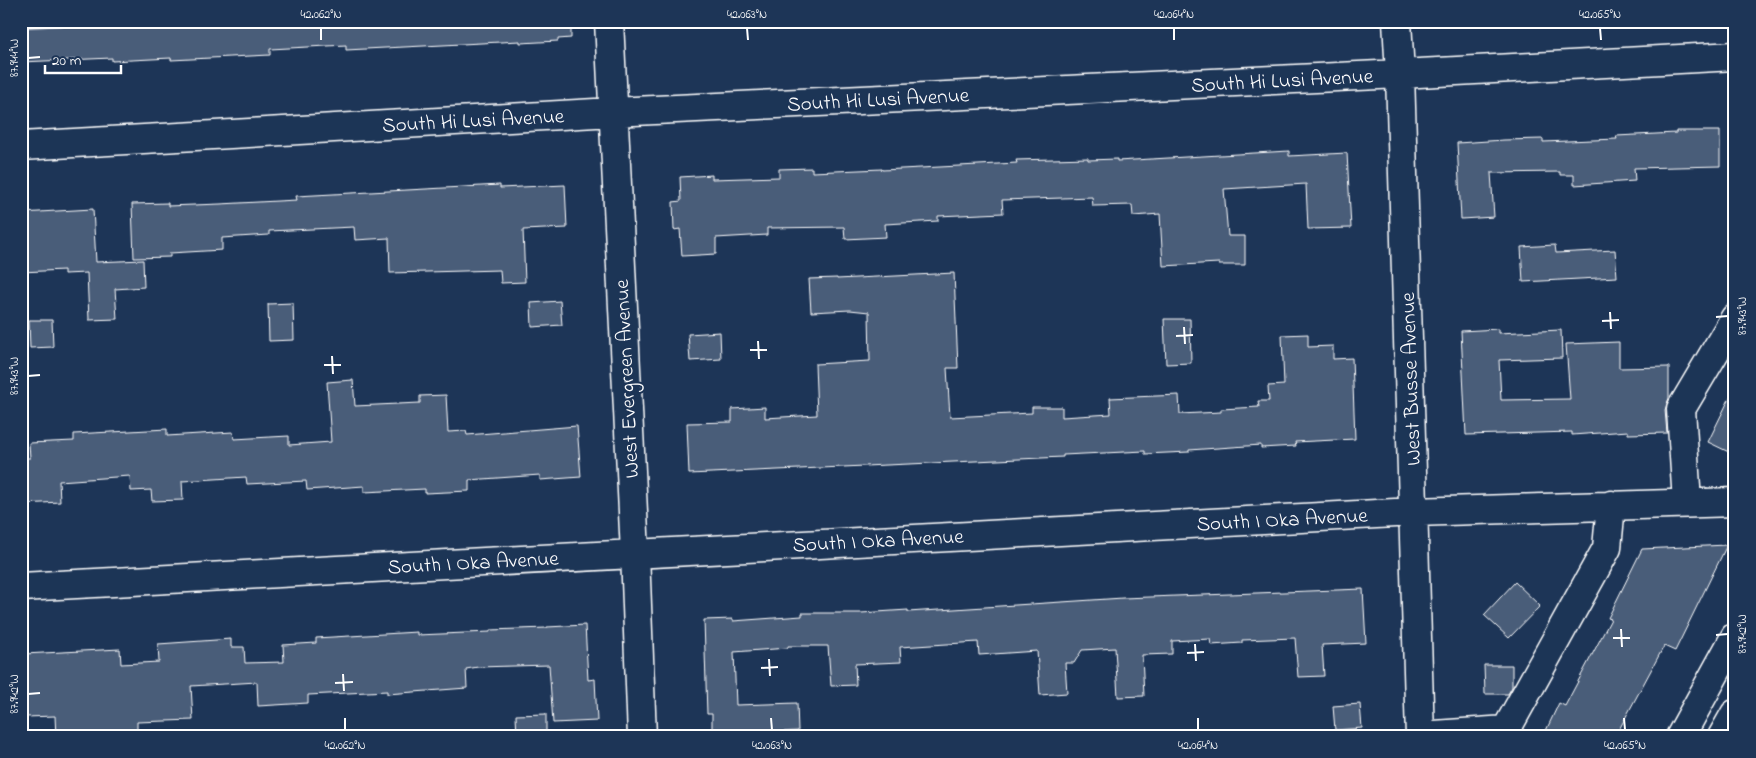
<svg xmlns="http://www.w3.org/2000/svg" width="1756" height="758" font-family="'Indie Flower',sans-serif">
<style>
.building{fill:#4a5d79;stroke:#fff}
.lines{fill:none;stroke-linecap:round;stroke-linejoin:round}
.minor-casing{stroke:#fff;stroke-width:31}
.minor{stroke:#1d3557;stroke-width:28}
.ticks{fill:none;stroke:#fff;stroke-width:2}
.labels{text-anchor:middle;stroke-width:4;stroke-linejoin:round;paint-order:stroke}
.street-label{font-size:21px;fill:#fff;stroke:#1d3557}
.neatline{fill:none;stroke:#fff;stroke-width:2}
.ticks-label{font-size:12px;text-anchor:middle;fill:#fff}
</style>
<rect width="100%" height="100%" fill="#1d3557"/>
<filter id="ink" filterUnits="userSpaceOnUse"><feTurbulence type="fractalNoise" baseFrequency=".02" numOctaves="2"/><feDisplacementMap in="SourceGraphic" scale="10" xChannelSelector="R" yChannelSelector="G"/><feConvolveMatrix kernelMatrix="1 2 1 2 8 2 1 2 1" color-interpolation-filters="sRGB"/></filter>
<g filter="url(#ink)">
<!-- building -->
<path class="building" d="M 111,21 L 571,21 L 571,38 L 558,39 L 558,41 L 520,43 L 520,41 L 346,50 L 346,45 L 270,49 L 270,55 L 171,60 L 171,58 L 112,61 L 112,58 L 21,62 L 21,28 L 111,23 Z
M 1676,131 L 1720,131 L 1720,166 L 1634,168 L 1635,181 L 1574,185 L 1574,175 L 1560,175 L 1560,172 L 1491,173 L 1494,217 L 1461,219 L 1457,143 L 1504,140 L 1543,139 L 1543,142 L 1617,139 L 1616,136 L 1676,133 Z
M 1289,151 L 1289,156 L 1347,153 L 1351,228 L 1308,229 L 1306,184 L 1224,189 L 1228,236 L 1245,236 L 1245,265 L 1219,265 L 1219,263 L 1163,266 L 1160,214 L 1133,216 L 1132,205 L 1093,206 L 1092,197 L 1002,200 L 1003,213 L 938,216 L 938,221 L 885,224 L 886,237 L 845,239 L 844,227 L 767,228 L 767,235 L 716,238 L 716,254 L 682,256 L 680,229 L 674,230 L 673,202 L 681,201 L 680,177 L 712,175 L 712,179 L 779,177 L 779,169 L 812,168 L 812,172 L 882,169 L 882,170 L 1017,163 L 1016,160 L 1088,158 L 1088,160 L 1117,159 L 1117,161 Z
M 500,185 L 500,188 L 565,185 L 567,228 L 523,230 L 525,282 L 501,283 L 500,270 L 390,273 L 389,238 L 355,240 L 354,227 L 269,231 L 269,235 L 222,238 L 222,250 L 170,253 L 170,257 L 134,258 L 132,204 L 168,203 L 168,206 L 220,204 L 297,200 L 296,196 Z
M 93,209 L 96,262 L 143,260 L 144,287 L 115,289 L 117,319 L 89,320 L 87,273 L 64,274 L 64,270 L 21,272 L 21,213 Z
M 1555,245 L 1556,253 L 1615,250 L 1617,277 L 1523,282 L 1521,247 Z
M 954,273 L 958,368 L 947,368 L 950,417 L 1032,413 L 1032,407 L 1062,407 L 1062,417 L 1111,414 L 1110,398 L 1179,395 L 1180,414 L 1221,412 L 1221,409 L 1259,407 L 1258,401 L 1269,401 L 1268,386 L 1284,385 L 1282,335 L 1308,334 L 1308,347 L 1333,346 L 1333,359 L 1352,358 L 1355,439 L 1295,442 L 1296,446 L 1261,448 L 1261,445 L 1189,450 L 1189,452 L 1145,454 L 1145,451 L 1063,455 L 1063,457 L 689,474 L 687,423 L 732,422 L 732,409 L 765,407 L 765,418 L 817,415 L 815,364 L 870,361 L 869,312 L 850,310 L 811,312 L 809,279 L 837,278 L 837,279 Z
M 560,301 L 562,325 L 532,327 L 531,303 Z
M 293,303 L 294,340 L 269,341 L 268,304 Z
M 1164,319 L 1190,319 L 1191,363 L 1166,364 Z
M 29,320 L 52,320 L 53,347 L 30,348 Z
M 1498,329 L 1498,333 L 1561,330 L 1562,358 L 1499,360 L 1501,400 L 1570,399 L 1566,344 L 1619,342 L 1619,368 L 1669,367 L 1669,398 L 1665,410 L 1667,433 L 1628,434 L 1628,431 L 1572,435 L 1572,432 L 1466,435 L 1461,331 Z
M 720,332 L 721,359 L 690,361 L 688,334 Z
M 353,380 L 355,406 L 420,403 L 420,396 L 446,395 L 448,432 L 466,431 L 467,435 L 577,426 L 581,477 L 540,480 L 540,475 L 469,480 L 469,491 L 425,493 L 425,489 L 364,492 L 364,486 L 307,490 L 306,481 L 247,484 L 246,477 L 182,481 L 183,500 L 152,501 L 151,490 L 131,491 L 130,476 L 59,481 L 60,502 L 24,504 L 22,458 L 30,458 L 29,443 L 74,441 L 74,434 L 167,429 L 167,436 L 233,432 L 234,439 L 289,436 L 289,445 L 331,442 L 327,382 Z
M 1735,387 L 1735,455 L 1708,442 Z
M 1727,545 L 1675,651 L 1664,646 L 1615,737 L 1543,737 L 1559,703 L 1565,706 L 1611,619 L 1608,618 L 1642,549 Z
M 1515,582 L 1540,606 L 1509,638 L 1484,615 Z
M 1363,589 L 1366,643 L 1322,645 L 1324,676 L 1298,677 L 1295,638 L 1242,640 L 1242,643 L 1211,645 L 1210,639 L 1172,641 L 1172,654 L 1142,655 L 1144,696 L 1118,697 L 1115,648 L 1082,650 L 1074,663 L 1065,663 L 1067,693 L 1040,695 L 1037,651 L 979,655 L 978,642 L 900,647 L 901,662 L 855,664 L 856,685 L 831,686 L 828,646 L 788,646 L 788,648 L 734,652 L 736,705 L 797,703 L 798,731 L 738,734 L 738,737 L 712,737 L 712,714 L 707,714 L 704,620 L 733,619 L 733,621 L 802,616 L 802,613 L 861,613 L 908,610 L 908,612 L 1123,598 Z
M 585,625 L 588,680 L 595,679 L 597,721 L 553,723 L 549,665 L 478,667 L 466,669 L 467,688 L 387,694 L 387,691 L 308,695 L 308,703 L 258,706 L 257,682 L 191,686 L 193,720 L 137,722 L 137,737 L 56,737 L 55,716 L 26,717 L 24,654 L 120,649 L 121,664 L 159,662 L 158,644 L 231,639 L 231,647 L 244,647 L 245,663 L 284,662 L 283,645 L 316,643 L 316,638 L 417,632 L 417,635 L 490,632 L 490,630 L 547,628 L 547,627 Z
M 1484,665 L 1512,665 L 1512,687 L 1508,694 L 1485,694 Z
M 1360,704 L 1362,728 L 1335,730 L 1333,706 Z
M 546,714 L 546,737 L 517,737 L 516,715 Z"/>
<g class="lines">
<!-- minor casing -->
<g class="minor-casing">
<path id="minor" d="M 609,21 L 635,553 L 642,737
M 1397,21 L 1400,74 L 1420,737
M 21,146 L 613,112 L 1400,74 L 1735,56
M 1687,503 L 1681,409 L 1735,318
M 21,587 L 1414,512 L 1735,502
M 1420,736 L 1506,730 L 1607,548 L 1611,505
M 1680,737 L 1735,637
M 1722,737 L 1735,714"/>
</g>
<!-- minor -->
<use href="#minor" class="minor"/>
</g>
</g>
<!-- ticks -->
<path class="ticks" d="M 321,28 L 321,40M 747,28 L 748,40M 1174,28 L 1174,40M 1600,28 L 1601,40M 28,58 L 40,57M 1610,312 L 1611,329M 1716,317 L 1728,316M 1602,321 L 1619,320M 1184,327 L 1185,344M 1176,336 L 1193,335M 758,341 L 759,359M 750,350 L 767,350M 332,356 L 333,374M 324,365 L 341,365M 28,376 L 40,375M 1621,629 L 1622,647M 1716,635 L 1728,634M 1613,638 L 1630,638M 1195,644 L 1196,661M 1187,653 L 1204,652M 769,659 L 770,676M 761,668 L 778,667M 343,674 L 344,691M 335,683 L 353,682M 28,694 L 40,693M 345,718 L 345,730M 771,718 L 772,730M 1198,718 L 1198,730M 1624,718 L 1625,730"/>
<g class="labels">
<!-- street labels -->
<g class="street-label">
<text transform="translate(1282 80) rotate(-3)" y="7">South Hi Lusi Avenue</text>
<text transform="translate(878 99) rotate(-3)" y="7">South Hi Lusi Avenue</text>
<text transform="translate(473 120) rotate(-3)" y="7">South Hi Lusi Avenue</text>
<text transform="translate(626 379) rotate(-93)" y="7">West Evergreen Avenue</text>
<text transform="translate(1410 379) rotate(-92)" y="7">West Busse Avenue</text>
<text transform="translate(1282 519) rotate(-3)" y="7">South I Oka Avenue</text>
<text transform="translate(878 540) rotate(-3)" y="7">South I Oka Avenue</text>
<text transform="translate(473 562) rotate(-3)" y="7">South I Oka Avenue</text>
</g>
</g>
<!-- margin -->
<rect width="1756" height="758" fill="none" stroke="#1d3557" stroke-width="55"/>
<!-- scale -->
<path d="M45 65v8h76v-8" fill="none" stroke="#ffffff" stroke-width="2.5"/>
<text x="52" y="65" font-size="15" fill="#ffffff" stroke="#1d3557" stroke-width="4" paint-order="stroke">20 m</text>
<rect x="28" y="28" width="1700" height="702" class="neatline"/>
<g class="ticks-label">
<text x="321" y="18">42.062°N</text>
<text x="747" y="18">42.063°N</text>
<text x="1174" y="18">42.064°N</text>
<text x="1600" y="18">42.065°N</text>
<text transform="translate(14 58) rotate(-90)" y="4">87.944°W</text>
<text transform="translate(1742 316) rotate(-90)" y="4">87.943°W</text>
<text transform="translate(14 376) rotate(-90)" y="4">87.943°W</text>
<text transform="translate(1742 634) rotate(-90)" y="4">87.942°W</text>
<text transform="translate(14 694) rotate(-90)" y="4">87.942°W</text>
<text x="345" y="749">42.062°N</text>
<text x="772" y="749">42.063°N</text>
<text x="1198" y="749">42.064°N</text>
<text x="1625" y="749">42.065°N</text>
</g>
</svg>
